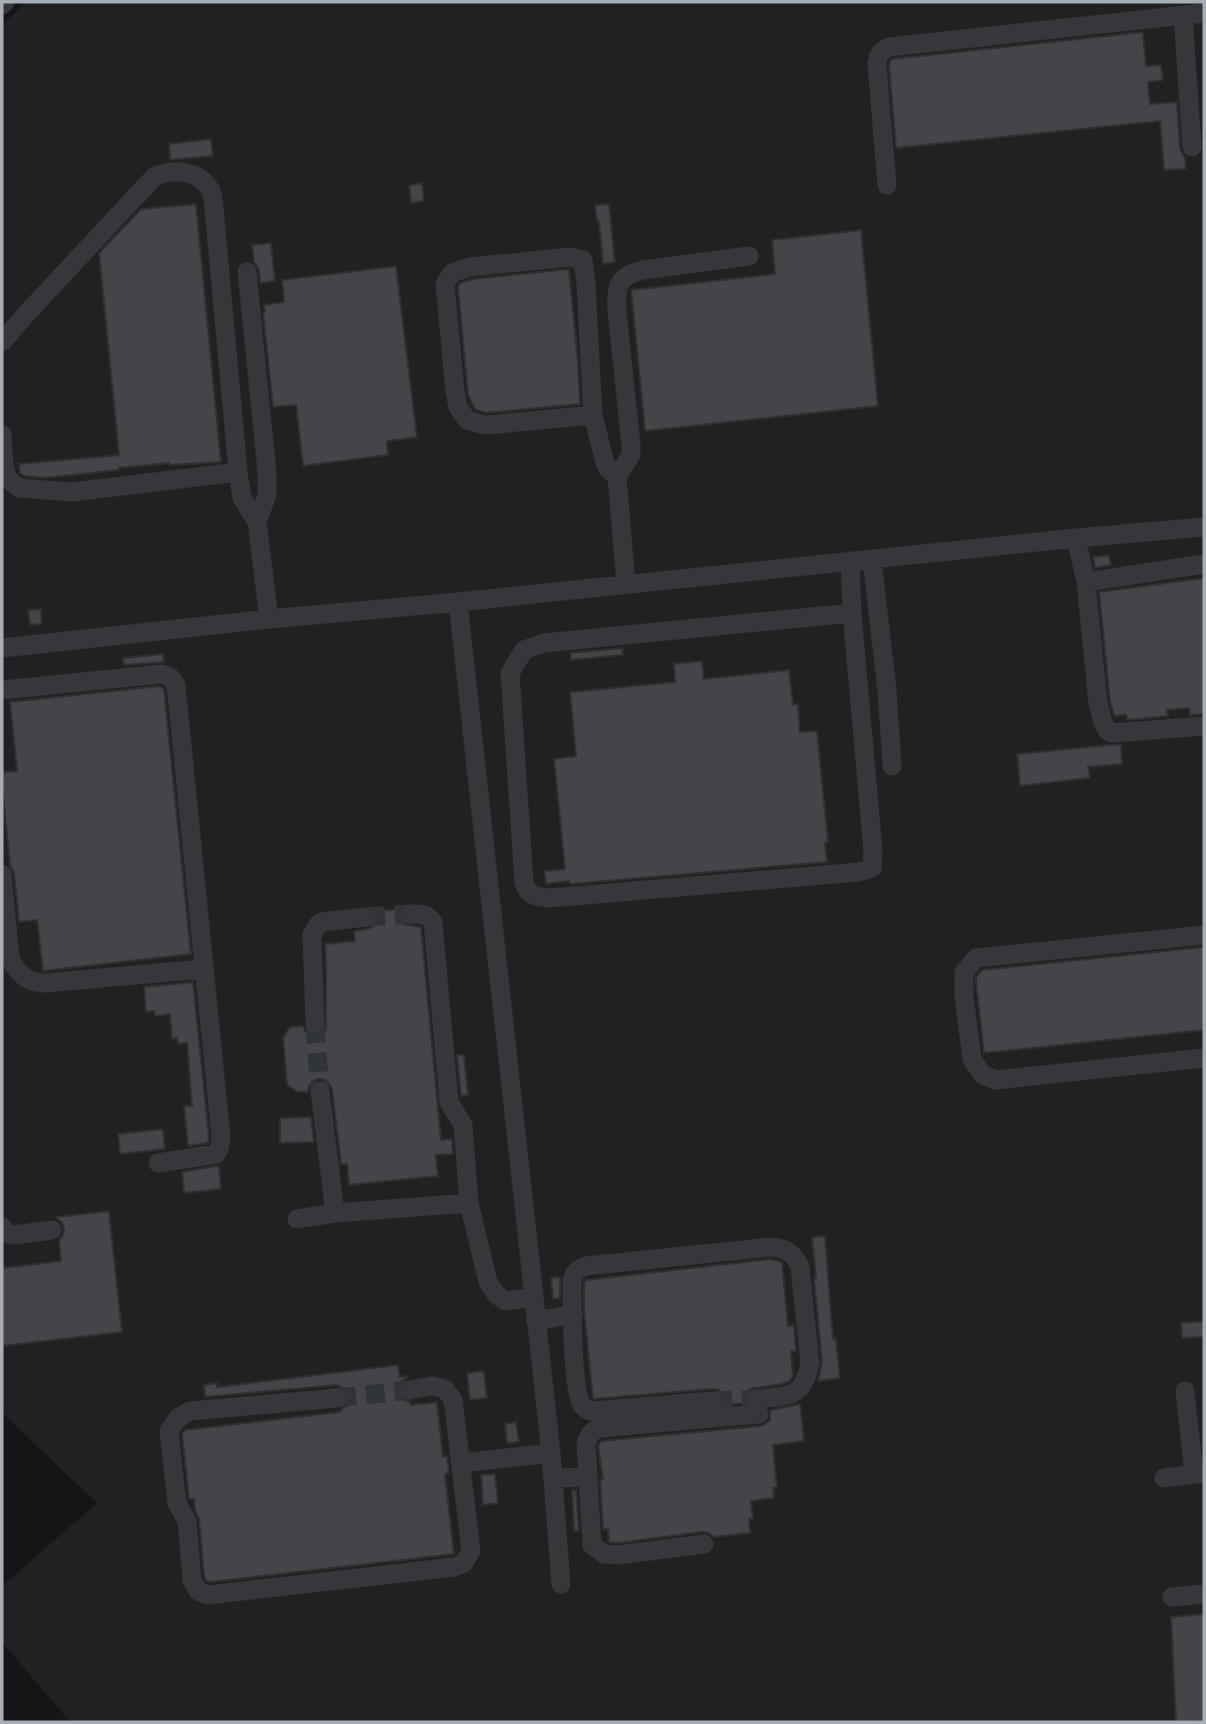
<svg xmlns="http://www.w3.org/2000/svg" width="1206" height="1724" font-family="'Space Grotesk',sans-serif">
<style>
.built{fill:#212123}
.building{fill:#444549;stroke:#2f2f32;stroke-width:2}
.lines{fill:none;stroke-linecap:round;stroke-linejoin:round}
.minor-tunnel{stroke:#313436;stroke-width:19;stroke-dasharray:19 10;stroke-linecap:butt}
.minor{stroke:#36373b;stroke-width:19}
</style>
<rect width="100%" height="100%" fill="#141516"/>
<!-- built -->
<path class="built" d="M 26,2 L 1204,2 L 1204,1722 L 70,1722 L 2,1642 L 2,1586 L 97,1503 L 2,1413 L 2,25 Z"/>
<!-- building -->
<path class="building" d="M 1143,32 L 1146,66 L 1161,65 L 1163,80 L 1148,82 L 1150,104 L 1177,102 L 1180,148 L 1182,153 L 1185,157 L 1186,169 L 1164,170 L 1160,121 L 896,148 L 889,65 L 890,61 L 892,59 Z
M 211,139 L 213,156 L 170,160 L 169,144 Z
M 422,183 L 424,201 L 411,203 L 409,185 Z
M 196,204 L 221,462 L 170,465 L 169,463 L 119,468 L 119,470 L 44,478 L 24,476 L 20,473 L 19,464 L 119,455 L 99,253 L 141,209 Z
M 609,204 L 615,262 L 603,264 L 599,221 L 597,221 L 595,205 Z
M 861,230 L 878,406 L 645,431 L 631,290 L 775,274 L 772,240 Z
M 271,243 L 275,281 L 260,283 L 259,270 L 254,262 L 252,245 Z
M 396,266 L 417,437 L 387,441 L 388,455 L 303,466 L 296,405 L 273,407 L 263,313 L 265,312 L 264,305 L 284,302 L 282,280 Z
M 569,269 L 578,363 L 580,404 L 485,413 L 475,409 L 468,395 L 458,287 L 460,283 L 473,279 Z
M 1109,555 L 1111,565 L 1095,568 L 1093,557 Z
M 1204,578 L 1204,714 L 1190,715 L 1189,708 L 1167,710 L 1168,716 L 1127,720 L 1126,715 L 1114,716 L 1110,701 L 1099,592 Z
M 41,609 L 42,624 L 30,625 L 28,610 Z
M 622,648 L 623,655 L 571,660 L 571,653 Z
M 163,654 L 164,662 L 124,665 L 123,658 Z
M 702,661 L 704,679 L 789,670 L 793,705 L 798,704 L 800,732 L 817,731 L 828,842 L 825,843 L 827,862 L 570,884 L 569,881 L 546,884 L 544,871 L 565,869 L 554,759 L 576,756 L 570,692 L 675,682 L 674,664 Z
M 160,686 L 164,690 L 191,954 L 43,971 L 37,920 L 19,922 L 14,873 L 10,865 L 2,786 L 2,772 L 17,771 L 10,702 Z
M 1110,745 L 1121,745 L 1122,764 L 1088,767 L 1090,778 L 1020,786 L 1017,754 Z
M 399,909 L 398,913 L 399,920 L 403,924 L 421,927 L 441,1140 L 452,1139 L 453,1154 L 436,1155 L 438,1176 L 349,1185 L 347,1164 L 341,1164 L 332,1089 L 330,1084 L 325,1080 L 318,1079 L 312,1082 L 309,1086 L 308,1092 L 298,1092 L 287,1085 L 283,1038 L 290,1027 L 303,1026 L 305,1031 L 309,1034 L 315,1036 L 321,1035 L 326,1029 L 326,969 L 325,944 L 355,941 L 354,931 L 368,929 L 374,926 L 377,922 L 378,916 L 376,911 Z
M 1204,947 L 1204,1030 L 984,1053 L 976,983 L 976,977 L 982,970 Z
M 193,982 L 209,1137 L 208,1143 L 188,1146 L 184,1106 L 192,1106 L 187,1043 L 178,1044 L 177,1038 L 172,1039 L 170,1014 L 155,1016 L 154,1011 L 146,1012 L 144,987 Z
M 457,1055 L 464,1055 L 468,1095 L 461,1096 Z
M 311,1117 L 314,1142 L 280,1143 L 280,1118 Z
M 163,1129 L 165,1149 L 120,1154 L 118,1134 Z
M 216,1166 L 219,1167 L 221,1189 L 184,1193 L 182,1172 Z
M 109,1211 L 122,1332 L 2,1346 L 2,1268 L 61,1261 L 59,1240 L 63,1235 L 64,1229 L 62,1223 L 56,1217 Z
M 825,1236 L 833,1339 L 836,1339 L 840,1378 L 818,1381 L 822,1363 L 814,1279 L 816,1278 L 812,1237 Z
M 771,1259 L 782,1262 L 788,1326 L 794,1325 L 796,1351 L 791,1351 L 793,1376 L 790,1381 L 782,1384 L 750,1389 L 746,1395 L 746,1403 L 724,1405 L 725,1399 L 723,1394 L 718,1390 L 712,1389 L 593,1399 L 584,1310 L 584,1283 L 586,1280 Z
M 560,1277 L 560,1298 L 553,1299 L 551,1278 Z
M 1204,1321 L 1204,1337 L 1182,1338 L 1181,1323 Z
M 398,1365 L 400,1377 L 407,1376 L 407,1378 L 402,1381 L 398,1387 L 398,1393 L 401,1398 L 410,1402 L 410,1405 L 437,1402 L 443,1456 L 447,1456 L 449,1473 L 445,1474 L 454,1554 L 210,1582 L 207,1581 L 204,1576 L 199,1519 L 195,1510 L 194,1499 L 189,1499 L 182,1434 L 185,1430 L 339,1412 L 348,1404 L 349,1398 L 347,1390 L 336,1385 L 205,1397 L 204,1385 L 217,1383 L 217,1387 Z
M 484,1371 L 487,1398 L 470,1400 L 467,1373 Z
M 800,1404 L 804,1441 L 773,1445 L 777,1488 L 773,1488 L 774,1498 L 751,1501 L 753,1519 L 749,1519 L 750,1533 L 714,1537 L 709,1533 L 702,1532 L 618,1543 L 609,1542 L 608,1529 L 603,1529 L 600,1479 L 603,1479 L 598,1446 L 601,1441 L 760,1426 L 765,1424 L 770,1420 L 770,1410 Z
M 516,1422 L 519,1442 L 507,1443 L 505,1424 Z
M 495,1474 L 498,1503 L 483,1505 L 481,1475 Z
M 572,1490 L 576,1490 L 579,1531 L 574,1531 Z
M 1204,1614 L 1204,1721 L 1176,1722 L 1171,1617 Z"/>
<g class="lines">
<!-- minor-tunnel -->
<path class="minor-tunnel" d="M 366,917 L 410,914
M 315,1024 L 320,1091
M 337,1398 L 410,1390
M 713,1401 L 757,1399"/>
<!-- minor -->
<path class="minor" d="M 2,5 L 5,2
M 1183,15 L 1192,147
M 887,185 L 877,65 C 878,55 880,51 889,47 L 1204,13
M 247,272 L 267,472 L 267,495 L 257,522
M 2,342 L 28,312 L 154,177 C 174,168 200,170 211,191 C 213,196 213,203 214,208 L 238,472 L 242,498 L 257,522 L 269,619
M 593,415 L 498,424 L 484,425 L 467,420 L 458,407 L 455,391 L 445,284 L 452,273 L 470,267 L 570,257 L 583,260 L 586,284 L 593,415 L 605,463 L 608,469 L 617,477 L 626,584
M 2,435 L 4,466 L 8,479 L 19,488 L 72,492 L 238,472
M 617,477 L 631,455 L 631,445 L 617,311 C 616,286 617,276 643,270 L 749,256
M 1076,538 L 1086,582 L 1098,703 L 1103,723 L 1107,730 L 1112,733 L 1204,726
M 872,559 L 887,690 L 892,766
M 850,561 L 852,613 L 873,851 L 872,868 L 859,872 L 550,898 C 537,897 527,896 524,882 L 510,673 L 524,650 L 544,643 L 852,613
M 1086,582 L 1204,564
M 458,602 L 551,1453 L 561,1584
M 2,648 L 269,619 L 458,602 L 1076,538 L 1204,527
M 2,690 L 162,674 L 170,677 L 176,685 L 221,1137 L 219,1149 L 216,1154 L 158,1163
M 2,874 L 10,958 C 17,973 27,983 45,983 L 203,969
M 410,914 C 421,914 426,913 433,922 L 449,1102 L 463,1125 L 469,1203 L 488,1282 L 496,1294 L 505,1301 L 534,1297
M 1204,935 L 976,958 L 964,973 L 964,996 L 972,1059 L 982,1074 L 995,1080 L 1204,1058
M 315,1024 L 312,935 L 317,926 L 322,922 L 366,917
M 320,1091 L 335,1213
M 297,1219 L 335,1213 L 469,1203
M 2,1227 L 8,1234 L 14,1235 L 52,1230
M 536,1321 L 573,1314
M 1185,1391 L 1194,1474
M 337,1398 L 190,1411 L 178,1418 L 169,1431 L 177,1503 L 187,1521 L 192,1580 L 198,1591 L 208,1595 L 454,1567 L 464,1563 L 471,1551 L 453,1400 L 445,1389 L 432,1386 L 410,1390
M 713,1401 L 591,1411 C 586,1409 585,1409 582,1405 C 572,1389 572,1304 572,1281 C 574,1272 578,1269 586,1266 L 771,1247 C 786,1248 794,1253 800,1267 L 810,1364 C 802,1400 788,1395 757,1399
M 462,1463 L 551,1453
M 553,1478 L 588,1477
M 1164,1478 L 1204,1473
M 704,1544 L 618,1555 L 604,1554 L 592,1545 L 586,1444 C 589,1435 591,1431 600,1428 L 759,1414
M 1172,1597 L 1204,1594"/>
</g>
<!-- border -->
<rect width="1206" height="1724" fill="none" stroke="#a7aeb5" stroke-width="7"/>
</svg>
